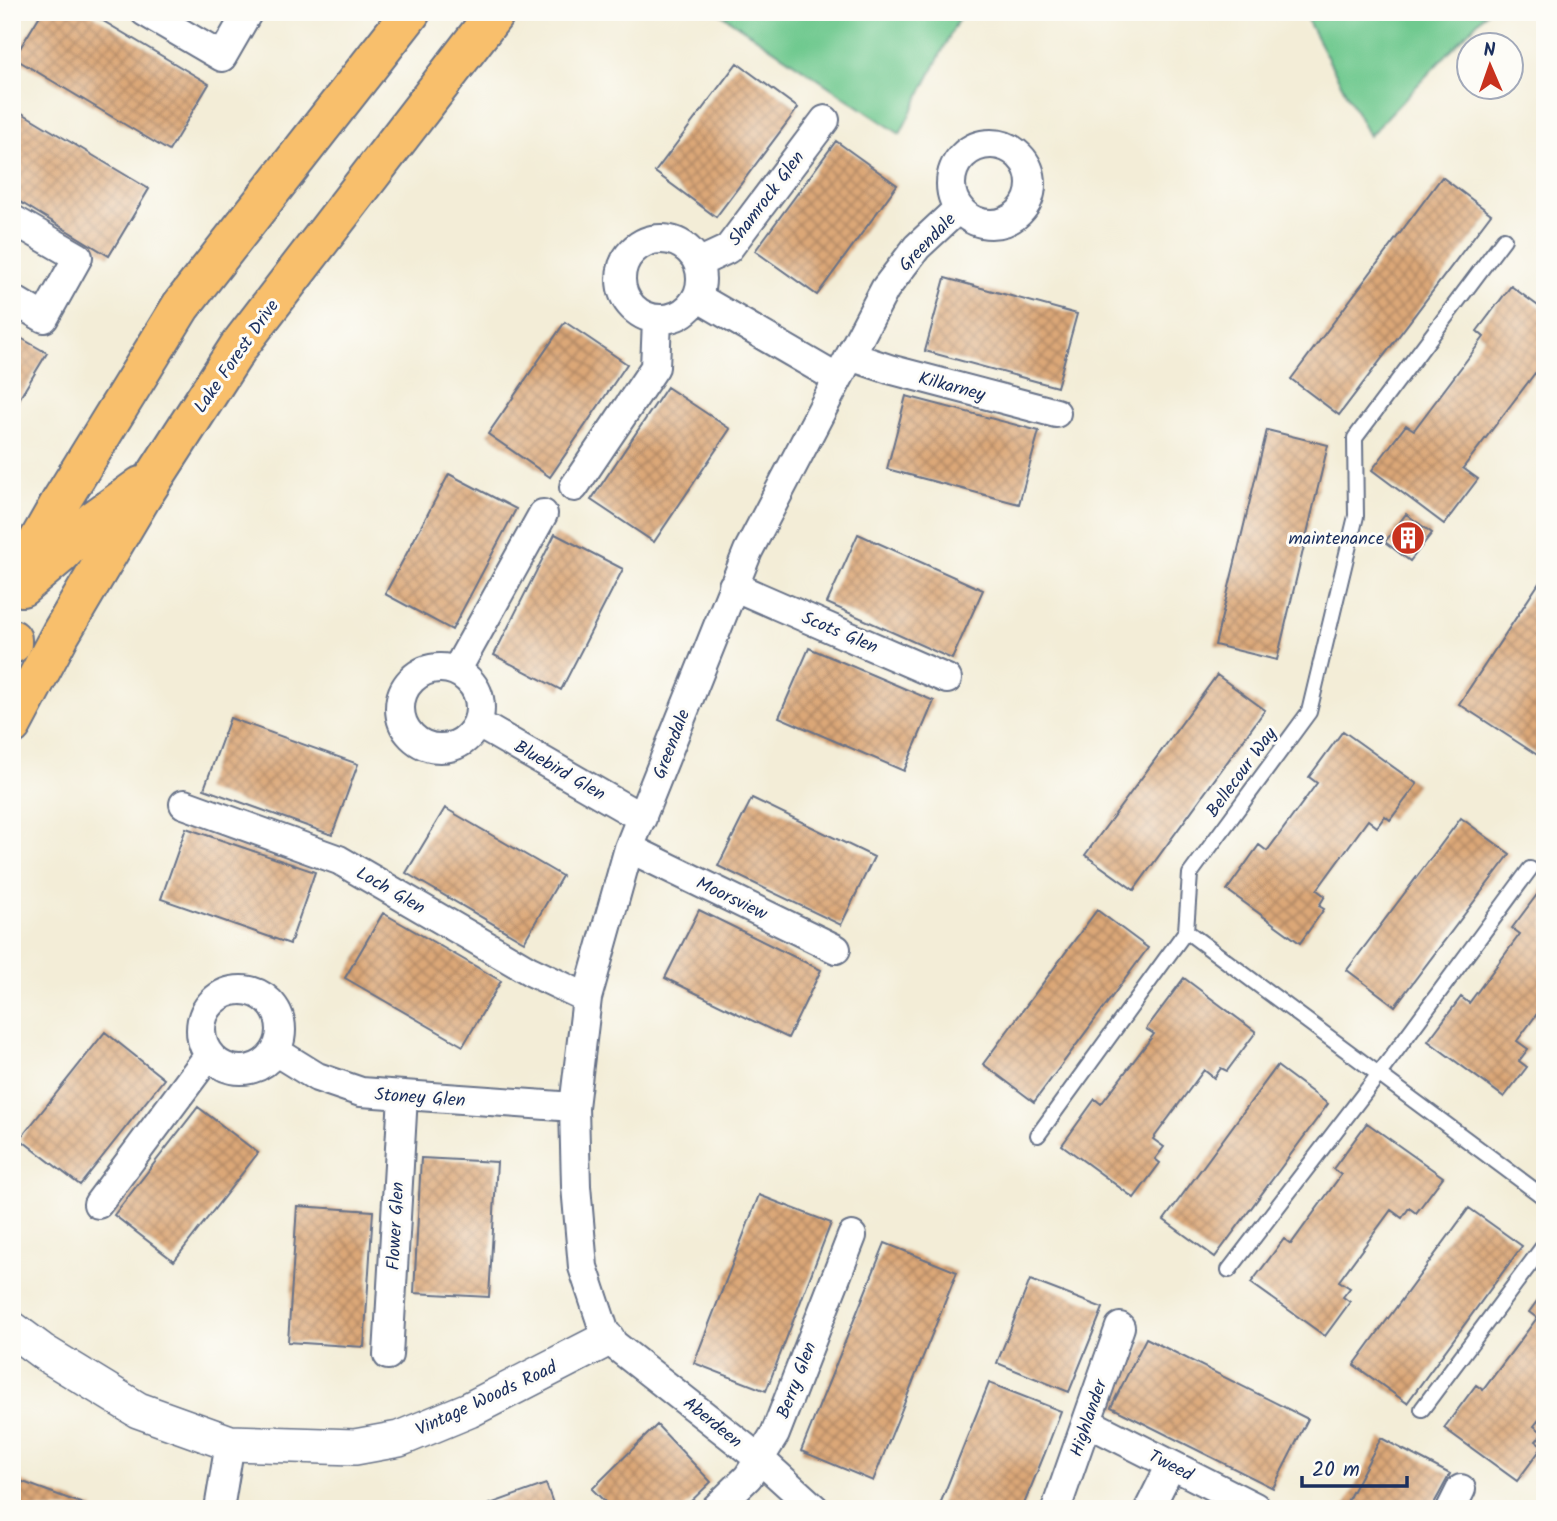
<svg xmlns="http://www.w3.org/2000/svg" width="1557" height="1521" font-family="Kalam,sans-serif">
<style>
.green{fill:#70c98f;stroke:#467c76;stroke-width:2}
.building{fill:url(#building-cross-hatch)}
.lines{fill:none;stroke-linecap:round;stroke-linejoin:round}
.service-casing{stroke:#677288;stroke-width:18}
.minor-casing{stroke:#677288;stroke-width:32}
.tertiary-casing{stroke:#677288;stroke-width:38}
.primary-casing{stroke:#677288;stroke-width:42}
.service{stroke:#fff;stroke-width:14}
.minor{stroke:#fff;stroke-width:28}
.tertiary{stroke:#fff;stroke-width:35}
.primary{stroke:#f8bf6c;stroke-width:38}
.labels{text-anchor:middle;stroke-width:6;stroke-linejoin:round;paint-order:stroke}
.street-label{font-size:18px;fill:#1b2f5e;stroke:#fdfcf7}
.poi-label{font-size:18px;fill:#1b2f5e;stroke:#fdfcf7;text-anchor:end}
</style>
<defs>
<pattern id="building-cross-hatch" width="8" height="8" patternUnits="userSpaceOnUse" patternTransform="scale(1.75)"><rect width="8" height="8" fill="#dba777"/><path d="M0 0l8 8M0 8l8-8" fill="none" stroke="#b18865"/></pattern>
</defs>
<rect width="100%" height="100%" fill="#fdfcf7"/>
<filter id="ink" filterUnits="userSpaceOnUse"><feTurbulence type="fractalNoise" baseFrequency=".0143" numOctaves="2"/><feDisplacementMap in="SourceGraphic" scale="14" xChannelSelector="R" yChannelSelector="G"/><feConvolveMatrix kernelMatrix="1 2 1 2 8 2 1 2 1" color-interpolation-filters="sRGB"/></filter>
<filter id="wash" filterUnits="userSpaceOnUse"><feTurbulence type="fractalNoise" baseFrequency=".00686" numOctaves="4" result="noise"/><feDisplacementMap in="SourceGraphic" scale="28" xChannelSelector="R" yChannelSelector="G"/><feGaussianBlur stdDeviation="1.57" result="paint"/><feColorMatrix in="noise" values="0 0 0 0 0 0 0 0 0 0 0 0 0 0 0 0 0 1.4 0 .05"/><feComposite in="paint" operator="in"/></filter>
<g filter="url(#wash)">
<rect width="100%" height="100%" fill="#f3edd7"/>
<!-- green -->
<path class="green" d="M 718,12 L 962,12 L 900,134 Z
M 1303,12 L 1487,12 L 1369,136 Z"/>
<g id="blocks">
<!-- building -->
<path class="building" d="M 42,12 L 88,12 L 209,84 L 169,151 L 14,58 Z
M 737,63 L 798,108 L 716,217 L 655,172 Z
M 12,107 L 149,189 L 109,256 L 12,197 Z
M 836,141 L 897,185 L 817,295 L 755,251 Z
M 1442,177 L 1491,214 L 1339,415 L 1291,379 Z
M 945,278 L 1077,314 L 1057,387 L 925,351 Z
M 1511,286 L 1545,311 L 1545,380 L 1535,373 L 1463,468 L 1478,479 L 1444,524 L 1372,470 L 1406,425 L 1414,430 L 1484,337 L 1477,331 Z
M 565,322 L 627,364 L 550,477 L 488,434 Z
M 12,333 L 47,353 L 12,411 Z
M 667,387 L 730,429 L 654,542 L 591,500 Z
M 906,396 L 1039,431 L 1019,504 L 887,469 Z
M 1267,430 L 1328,445 L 1277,660 L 1215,645 Z
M 449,474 L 516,509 L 452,630 L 385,594 Z
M 1406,514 L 1432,533 L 1410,561 L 1385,542 Z
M 555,534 L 623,569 L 561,690 L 494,655 Z
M 858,534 L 983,590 L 952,659 L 827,603 Z
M 1545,574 L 1545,760 L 1459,704 Z
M 809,648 L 934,701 L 904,771 L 779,717 Z
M 1217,675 L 1265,710 L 1134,890 L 1085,855 Z
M 230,718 L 358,764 L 332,835 L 204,789 Z
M 1343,731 L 1417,784 L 1390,820 L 1385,816 L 1377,827 L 1368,820 L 1317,890 L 1325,896 L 1319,906 L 1324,909 L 1300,943 L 1227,890 L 1259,845 L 1267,851 L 1317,783 L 1309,777 Z
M 752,798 L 874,857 L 841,925 L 718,866 Z
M 445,808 L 562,876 L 524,942 L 406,873 Z
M 1461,818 L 1510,854 L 1395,1006 L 1347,970 Z
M 186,828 L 315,872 L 290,944 L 161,899 Z
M 1545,884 L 1545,1003 L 1517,1041 L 1528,1049 L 1519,1061 L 1527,1067 L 1504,1097 L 1428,1041 L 1461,997 L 1469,1003 L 1520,934 L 1512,928 Z
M 699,910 L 821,970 L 788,1038 L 665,978 Z
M 1097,910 L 1148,948 L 1034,1102 L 983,1064 Z
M 383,913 L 501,981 L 463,1046 L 345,978 Z
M 1184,978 L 1256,1032 L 1227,1071 L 1221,1068 L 1214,1078 L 1204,1070 L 1153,1139 L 1164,1147 L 1155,1159 L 1160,1163 L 1134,1198 L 1062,1145 L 1095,1099 L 1101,1104 L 1154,1034 L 1146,1029 Z
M 105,1032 L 164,1079 L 80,1185 L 20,1139 Z
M 1277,1066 L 1328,1104 L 1215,1257 L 1164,1220 Z
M 198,1107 L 258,1153 L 174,1261 L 114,1215 Z
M 1367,1123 L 1443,1177 L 1416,1213 L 1409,1208 L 1402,1218 L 1391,1210 L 1339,1281 L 1350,1288 L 1343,1297 L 1350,1302 L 1325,1336 L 1251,1283 L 1284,1239 L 1291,1244 L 1341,1175 L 1333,1169 Z
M 421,1158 L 497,1162 L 489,1297 L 414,1293 Z
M 759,1195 L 831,1223 L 766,1391 L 694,1363 Z
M 297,1206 L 373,1211 L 364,1347 L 288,1342 Z
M 1469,1208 L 1522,1246 L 1407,1403 L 1354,1365 Z
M 885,1243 L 957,1272 L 873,1481 L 801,1451 Z
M 1030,1280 L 1103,1308 L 1069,1392 L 997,1363 Z
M 1545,1290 L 1545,1412 L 1534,1426 L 1543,1433 L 1536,1441 L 1543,1446 L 1517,1481 L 1444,1428 L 1476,1385 L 1483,1390 L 1537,1318 L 1529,1312 Z
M 1146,1338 L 1308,1419 L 1273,1488 L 1111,1407 Z
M 989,1383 L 1061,1411 L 1045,1453 L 1022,1509 L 938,1509 Z
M 657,1425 L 711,1482 L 683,1509 L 612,1509 L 592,1489 Z
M 1381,1438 L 1450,1474 L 1431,1509 L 1343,1509 Z
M 12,1478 L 94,1508 L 94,1509 L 12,1509 Z
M 546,1484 L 555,1509 L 479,1509 L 479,1508 Z"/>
</g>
</g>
<g filter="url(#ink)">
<use href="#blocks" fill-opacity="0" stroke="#677288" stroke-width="2"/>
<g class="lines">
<!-- service casing -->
<g class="service-casing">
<path id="service" d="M 1504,239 L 1355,438 L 1356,516 L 1309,712 L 1190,874 L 1186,931 L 1545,1198
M 1038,1135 L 1186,931
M 1229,1270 L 1379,1074 L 1530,869
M 1422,1409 L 1545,1244"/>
</g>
<!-- minor casing -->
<g class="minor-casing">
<path id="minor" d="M 145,12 L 222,57 L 248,12
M951 184a40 40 0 1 1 80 0a40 40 0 1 1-80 0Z
M 12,219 L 78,257 L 44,318 L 12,299
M621 279a40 40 0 1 1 80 0a40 40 0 1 1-80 0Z
M 698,263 L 728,249 L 825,120
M 697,297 L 838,379
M 850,356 L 889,369 L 1056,413
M 574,487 L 655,367 L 657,320
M 733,586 L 947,679
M400 708a40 40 0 1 1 80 0a40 40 0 1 1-80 0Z
M 456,671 L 543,514
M 477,723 L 642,818
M 184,804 L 339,860 L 530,971 L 587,998
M 629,848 L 836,949
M201 1030a40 40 0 1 1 80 0a40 40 0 1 1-80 0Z
M 275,1051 L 317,1077 L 361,1092 L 574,1107
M 98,1204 L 209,1055
M 388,1355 L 403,1096
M 1087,1422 L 1255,1507
M 219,1509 L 230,1443
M 715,1509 L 748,1477 L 775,1434 L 852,1236
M 815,1509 L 761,1460 L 607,1339 L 583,1267 L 576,1186 L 574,1107 L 587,998 L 629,848 L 748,551 L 885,289 L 917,247 L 959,208
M 1056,1509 L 1120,1327
M 1149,1509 L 1171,1465
M 1451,1509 L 1461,1489"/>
</g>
<!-- tertiary casing -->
<g class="tertiary-casing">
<path id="tertiary" d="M 12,1329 L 43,1352 L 138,1410 L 230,1443 L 355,1447 L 399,1439 L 469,1410 L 607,1339"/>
</g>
<!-- primary casing -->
<g class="primary-casing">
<path id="primary" d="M 12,587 L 61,501 L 181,306 L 411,12
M 22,587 L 60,555 L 94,520 L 141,486
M 12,639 L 12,644
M 12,725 L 61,633 L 141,498 L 239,346 L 496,12"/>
</g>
<!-- service -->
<use href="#service" class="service"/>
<!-- minor -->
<use href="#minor" class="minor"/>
<!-- tertiary -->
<use href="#tertiary" class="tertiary"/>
<!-- primary -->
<use href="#primary" class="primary"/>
</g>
</g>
<!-- icons -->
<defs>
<g id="building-disc" transform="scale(1.75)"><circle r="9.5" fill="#c8321e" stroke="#fdfcf7"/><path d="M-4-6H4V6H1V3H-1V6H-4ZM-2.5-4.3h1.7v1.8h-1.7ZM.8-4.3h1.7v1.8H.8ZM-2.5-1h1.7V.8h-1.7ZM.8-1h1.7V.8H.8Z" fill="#fff"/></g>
</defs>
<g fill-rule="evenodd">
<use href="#building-disc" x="1408" y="538"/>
</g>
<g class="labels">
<!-- street labels -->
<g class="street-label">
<text transform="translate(766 198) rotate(-53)" y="6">Shamrock Glen</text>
<text transform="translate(927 242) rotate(-46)" y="6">Greendale</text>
<text transform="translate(236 356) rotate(-55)" y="6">Lake Forest Drive</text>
<text transform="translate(952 386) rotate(15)" y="6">Kilkarney</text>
<text transform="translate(840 632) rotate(23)" y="6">Scots Glen</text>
<text transform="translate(671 744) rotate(-69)" y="6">Greendale</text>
<text transform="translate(560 770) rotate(30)" y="6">Bluebird Glen</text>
<text transform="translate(1241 772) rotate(-54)" y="6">Bellecour Way</text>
<text transform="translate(391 890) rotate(30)" y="6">Loch Glen</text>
<text transform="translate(732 898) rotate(26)" y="6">Moorsview</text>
<text transform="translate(420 1097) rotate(4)" y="6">Stoney Glen</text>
<text transform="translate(395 1226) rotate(-87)" y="6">Flower Glen</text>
<text transform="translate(796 1380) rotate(-69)" y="6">Berry Glen</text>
<text transform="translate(486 1398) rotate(-25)" y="6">Vintage Woods Road</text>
<text transform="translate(1088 1418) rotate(-71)" y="6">Highlander</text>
<text transform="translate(713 1422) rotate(39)" y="6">Aberdeen</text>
<text transform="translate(1171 1465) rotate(27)" y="6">Tweed</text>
</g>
<!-- poi labels -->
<g class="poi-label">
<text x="1384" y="544">maintenance</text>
</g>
</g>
<!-- margin -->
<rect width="1557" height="1521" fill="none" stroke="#fdfcf7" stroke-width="42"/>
<!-- north arrow -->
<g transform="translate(1490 66) rotate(358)"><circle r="33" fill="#fdfcf7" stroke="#a3aaba" stroke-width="2"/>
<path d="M0-5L12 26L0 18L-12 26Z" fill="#c8321e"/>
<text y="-10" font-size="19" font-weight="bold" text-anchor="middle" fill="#1b2f5e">N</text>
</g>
<!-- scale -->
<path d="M1302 1476v10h105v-10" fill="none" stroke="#1b2f5e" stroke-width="3.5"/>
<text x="1312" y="1476" font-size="21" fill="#1b2f5e" stroke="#fdfcf7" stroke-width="5" paint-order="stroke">20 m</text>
</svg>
